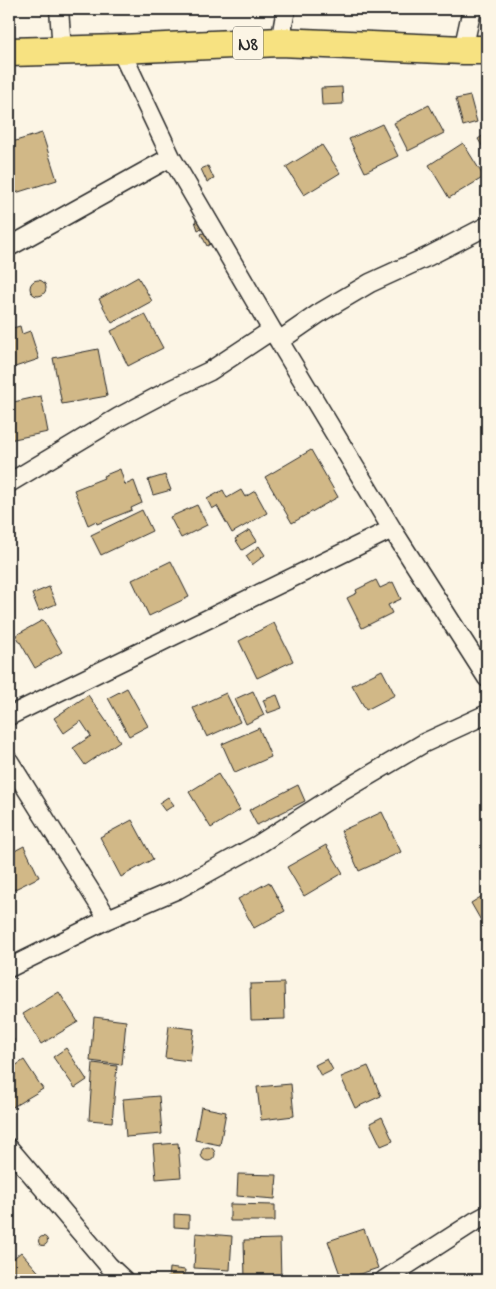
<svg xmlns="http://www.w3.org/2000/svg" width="496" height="1289" font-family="'Indie Flower',sans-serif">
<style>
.building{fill:#d1b887;stroke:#2b2b2b}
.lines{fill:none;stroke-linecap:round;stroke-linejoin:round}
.street-casing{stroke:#2b2b2b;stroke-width:21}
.primary-casing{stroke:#2b2b2b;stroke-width:31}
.street{stroke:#fcf5e5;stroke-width:18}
.primary{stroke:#f7e281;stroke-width:28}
.labels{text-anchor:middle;stroke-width:4;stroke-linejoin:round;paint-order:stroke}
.shield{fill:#fcf5e5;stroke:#6a6863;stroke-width:1}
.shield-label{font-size:19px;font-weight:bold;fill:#2b2b2b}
</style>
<rect width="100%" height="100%" fill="#fcf5e5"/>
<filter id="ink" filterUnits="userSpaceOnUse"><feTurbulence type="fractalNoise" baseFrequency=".02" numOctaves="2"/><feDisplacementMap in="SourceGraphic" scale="10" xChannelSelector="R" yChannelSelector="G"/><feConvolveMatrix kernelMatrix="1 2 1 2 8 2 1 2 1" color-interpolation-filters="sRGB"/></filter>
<g filter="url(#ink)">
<!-- building -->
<path class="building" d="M 342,87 L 343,104 L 322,105 L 321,88 Z
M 470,96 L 477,122 L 463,126 L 456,99 Z
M 429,105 L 444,133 L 408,151 L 394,123 Z
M 382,124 L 398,156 L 365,172 L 349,139 Z
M 42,133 L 57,180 L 9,195 L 9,143 Z
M 487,133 L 487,154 L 478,139 Z
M 463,143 L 484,177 L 449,198 L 429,165 Z
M 322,145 L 340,173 L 304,195 L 286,167 Z
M 208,166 L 214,179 L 207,182 L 201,169 Z
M 202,218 L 206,226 L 198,230 L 195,221 Z
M 208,231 L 214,242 L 207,246 L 201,234 Z
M 138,277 L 152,301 L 112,323 L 99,299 Z
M30 288a8 8 0 1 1 16 0a8 8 0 1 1-16 0Z
M 145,314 L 163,348 L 128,366 L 111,331 Z
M 20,326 L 22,334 L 30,331 L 39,359 L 9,369 L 9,329 Z
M 98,349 L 107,396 L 62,404 L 53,358 Z
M 41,396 L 48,432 L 9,440 L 9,403 Z
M 311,450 L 338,497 L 292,523 L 265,477 Z
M 120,469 L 125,485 L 134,481 L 142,503 L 131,508 L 132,510 L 97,524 L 96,521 L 88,525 L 74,490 L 104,478 L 103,476 Z
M 165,475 L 171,490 L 153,495 L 148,480 Z
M 223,490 L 227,498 L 241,490 L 245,497 L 255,491 L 267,513 L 232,533 L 217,506 L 212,509 L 207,499 Z
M 197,505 L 207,525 L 181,538 L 170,517 Z
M 142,510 L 152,531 L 101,555 L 91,535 Z
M 250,530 L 257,541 L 242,550 L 235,539 Z
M 259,546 L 265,555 L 252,565 L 246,556 Z
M 171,561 L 189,597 L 149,616 L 132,580 Z
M 376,580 L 380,588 L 393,582 L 401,599 L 388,605 L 392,613 L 362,628 L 347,598 L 357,593 L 356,590 Z
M 49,587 L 56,604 L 39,611 L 32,594 Z
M 43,620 L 62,652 L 35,668 L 16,635 Z
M 274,623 L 293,661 L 257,678 L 239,641 Z
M 382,670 L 395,695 L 366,710 L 352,685 Z
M 127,688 L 148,726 L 129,736 L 108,698 Z
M 253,691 L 264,715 L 246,724 L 235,699 Z
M 226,693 L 240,722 L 207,737 L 193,708 Z
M 88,695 L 120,741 L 85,765 L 73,748 L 91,736 L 81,721 L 64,733 L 54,718 Z
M 277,695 L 282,708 L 268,713 L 263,700 Z
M 259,728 L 271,757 L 235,773 L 222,744 Z
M 218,774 L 240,810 L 211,828 L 189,792 Z
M 298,785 L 305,801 L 257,825 L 249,810 Z
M 168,797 L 174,805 L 165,811 L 159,803 Z
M 382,812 L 401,852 L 359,871 L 341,831 Z
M 132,820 L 153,859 L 121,877 L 100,837 Z
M 326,845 L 343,873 L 304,896 L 287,867 Z
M 24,846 L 39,877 L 9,892 L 9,854 Z
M 269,882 L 285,911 L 254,928 L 238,899 Z
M 487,893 L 487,931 L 471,903 Z
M 284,983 L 285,1019 L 251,1020 L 250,984 Z
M 59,992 L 78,1022 L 41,1044 L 23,1014 Z
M 94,1017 L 126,1021 L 122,1065 L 90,1061 Z
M 169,1026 L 194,1029 L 190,1061 L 165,1058 Z
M 9,1039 L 14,1039 L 14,1048 L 9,1048 Z
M 66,1048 L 87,1080 L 75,1088 L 53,1057 Z
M 327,1059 L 333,1070 L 321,1076 L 315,1065 Z
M 24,1060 L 43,1089 L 11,1108 L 9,1105 L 9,1070 Z
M 93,1063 L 117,1066 L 112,1122 L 89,1120 Z
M 368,1066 L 381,1096 L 355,1108 L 341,1077 Z
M 291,1084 L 294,1116 L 261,1120 L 257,1087 Z
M 159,1096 L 162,1134 L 126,1137 L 123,1099 Z
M 201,1107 L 226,1112 L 220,1145 L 195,1140 Z
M 382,1117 L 393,1141 L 381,1146 L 370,1123 Z
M 178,1143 L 181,1177 L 156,1179 L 153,1145 Z
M201 1154a7 7 0 1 1 14 0a7 7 0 1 1-14 0Z
M 238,1174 L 277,1175 L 275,1199 L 237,1196 Z
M 230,1204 L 275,1205 L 275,1221 L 230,1221 Z
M 174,1214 L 189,1215 L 189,1228 L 174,1227 Z
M 364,1229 L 378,1268 L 342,1280 L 328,1241 Z
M 196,1233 L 232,1236 L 230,1270 L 194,1268 Z
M38.5 1241a4.5 4.5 0 1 1 9 0a4.5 4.5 0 1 1-9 0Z
M 280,1239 L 281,1279 L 245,1279 L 244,1240 Z
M 21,1252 L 43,1277 L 38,1280 L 9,1280 L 9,1262 Z
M 169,1268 L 185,1270 L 184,1280 L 168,1280 Z"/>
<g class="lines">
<!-- street casing -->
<g class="street-casing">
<path id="street" d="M 59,9 L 62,50
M 280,42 L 286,9
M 120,49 L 171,157 L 272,330 L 279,341 L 392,529 L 487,678
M 463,50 L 472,9
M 9,247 L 171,157
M 279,341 L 321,312 L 370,283 L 429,256 L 487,226
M 9,483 L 119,417 L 170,390 L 210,371 L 272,330
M 9,716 L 392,529
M 9,761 L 108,919
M 9,968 L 108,919 L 178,889 L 256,846 L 336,795 L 424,743 L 487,714
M 9,1148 L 109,1266 L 124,1280
M 384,1280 L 474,1222 L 487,1215"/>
</g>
<!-- primary casing -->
<g class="primary-casing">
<path id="primary" d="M 9,52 L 120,49 L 280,42 L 463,50 L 487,50"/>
</g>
<!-- street -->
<use href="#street" class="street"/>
<!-- primary -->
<use href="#primary" class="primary"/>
</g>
</g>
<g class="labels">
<!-- shield labels -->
<rect class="shield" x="233" y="26.5" width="30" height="33" rx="4"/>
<g class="shield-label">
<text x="248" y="50">N8</text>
</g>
</g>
<!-- margin -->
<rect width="496" height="1289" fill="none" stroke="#fcf5e5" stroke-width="30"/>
<rect x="15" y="15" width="466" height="1259" fill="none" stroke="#2b2b2b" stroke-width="2" filter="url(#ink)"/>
</svg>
